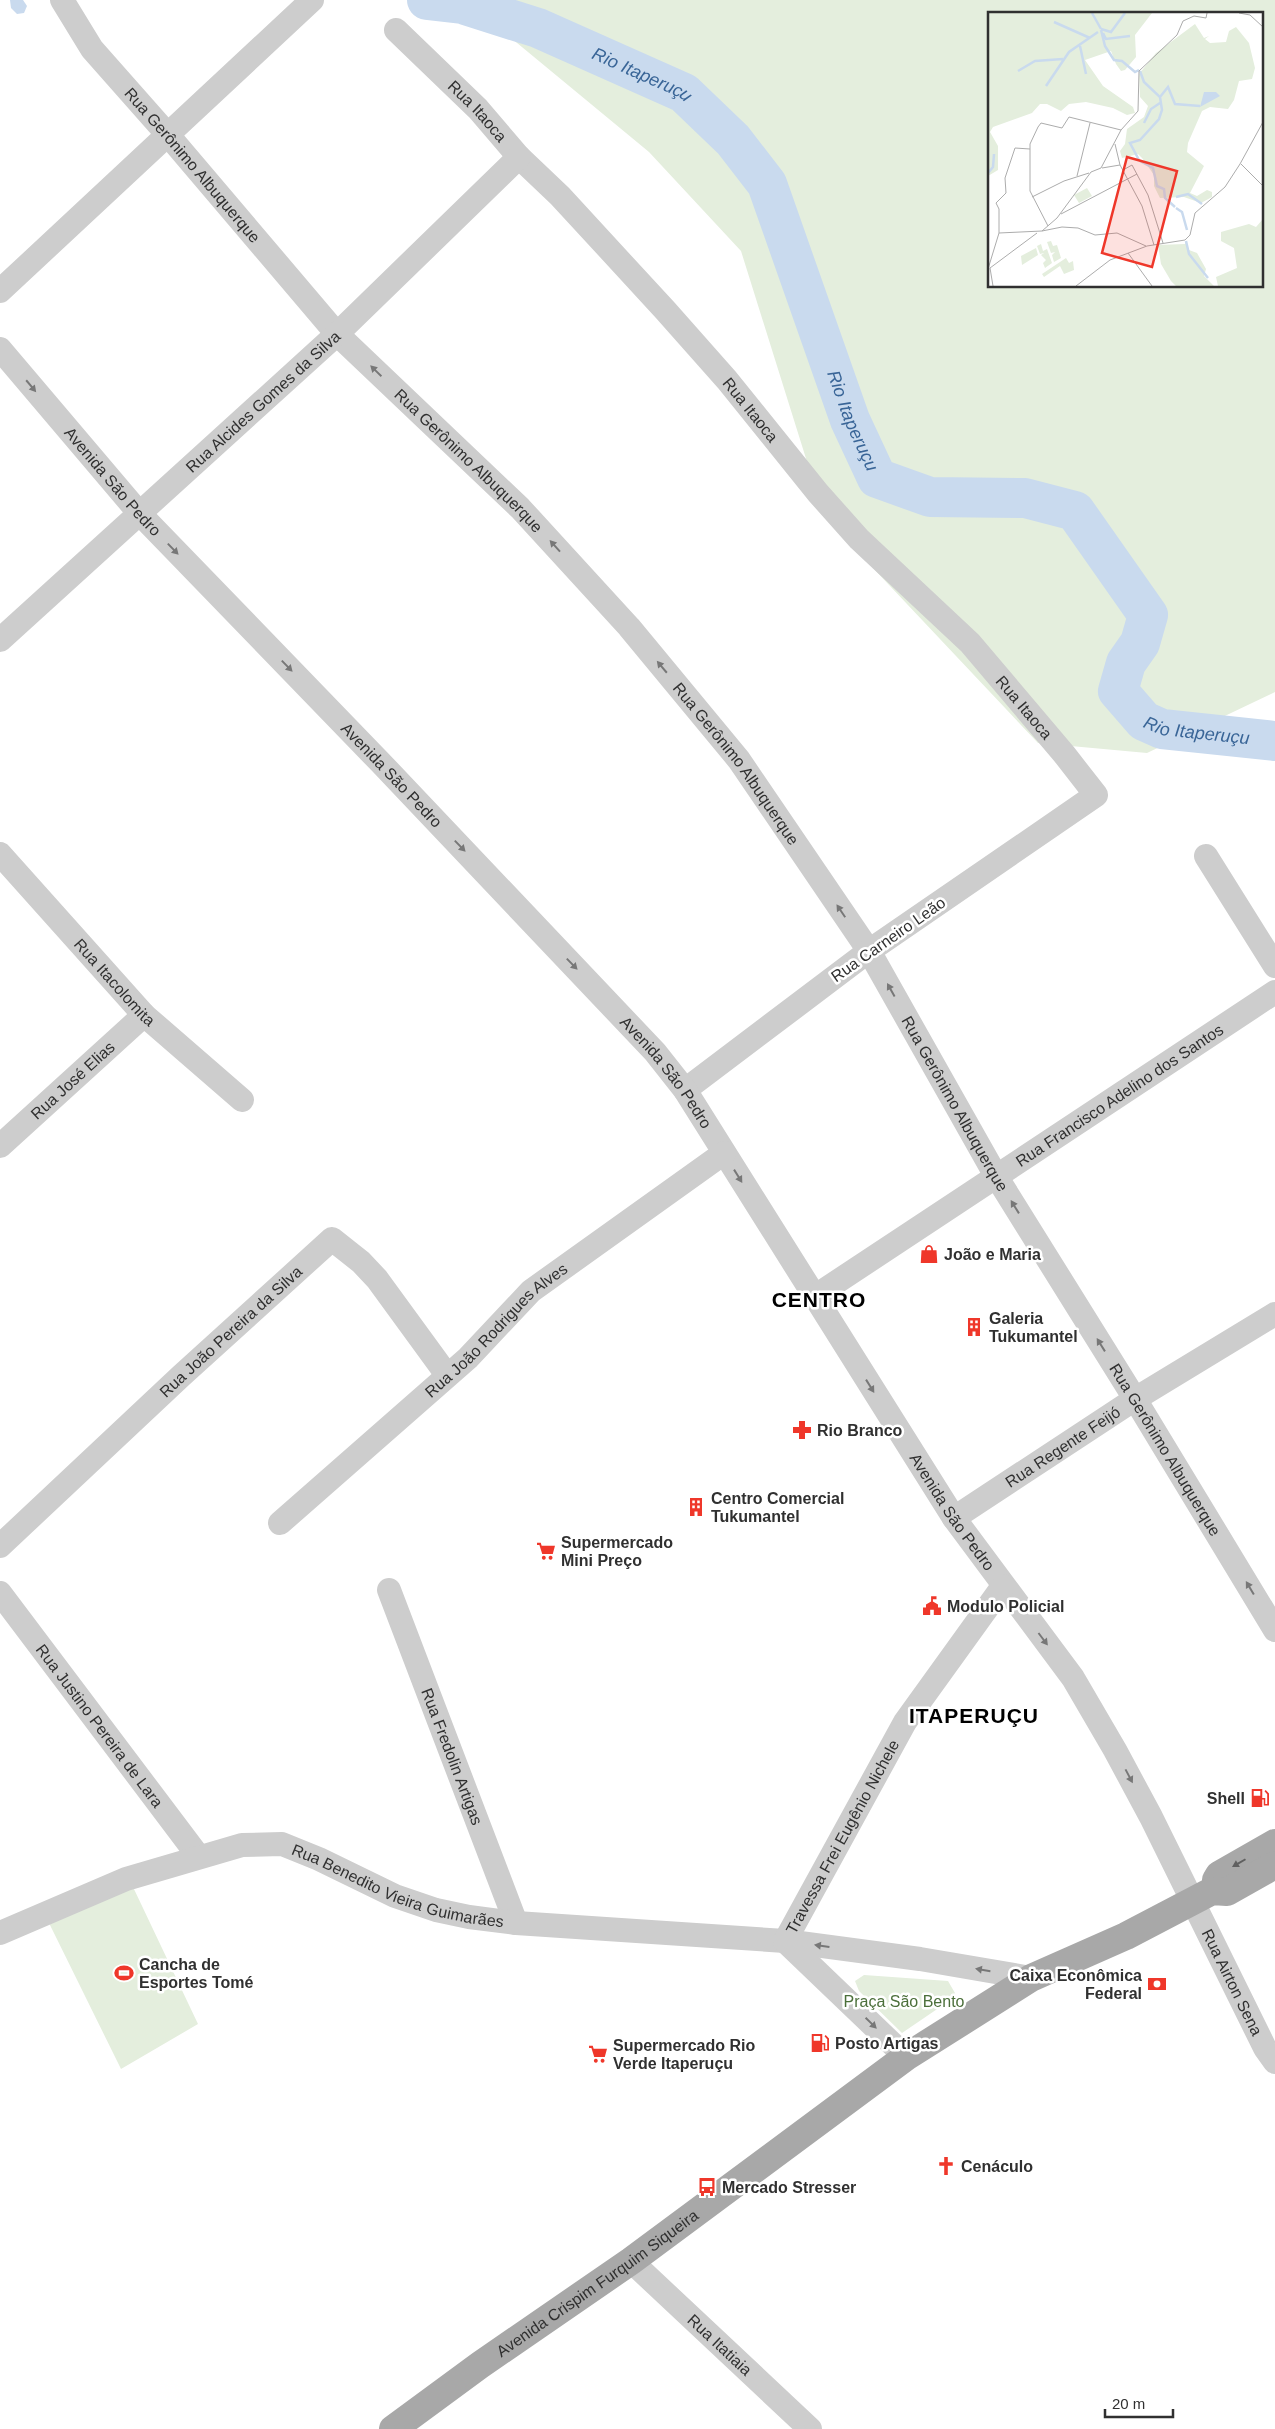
<svg xmlns="http://www.w3.org/2000/svg" width="1275" height="2429" font-family="Helvetica,sans-serif">
<style>
.green{fill:#e4eedd;fill-rule:evenodd}
.water{fill:#c9daee}
.lines{fill:none;stroke-linecap:round;stroke-linejoin:round}
.river{stroke:#c9daee;stroke-width:40}
.minor{stroke:#cdcdcd;stroke-width:24}
.major{stroke:#a8a8a8;stroke-width:28}
.oneway{fill:#777}
.oneway2{fill:#606060}
.labels{text-anchor:middle;stroke-width:5;stroke-linejoin:round;paint-order:stroke}
.street-label{font-size:16px;fill:#303030;stroke:#fff}
.poi-label{font-size:16px;font-weight:bold;fill:#303030;stroke:#fff;text-anchor:start}
.park-label{font-size:16px;fill:#4b6f3a;stroke:#fff}
.water-label{font-size:18px;font-style:italic;fill:#396597;stroke:#fff}
.district-label{font-size:21px;font-weight:bold;letter-spacing:1px;fill:#000;stroke:#fff}
.inset-river{fill:none;stroke:#c9daee;stroke-width:2.5}
.inset-road{fill:none;stroke:#acacac;stroke-width:1}
.view{fill:#ef372a;fill-opacity:0.15;stroke:#ef372a;stroke-width:2.5}
.inset-edge{fill:none;stroke:#303030;stroke-width:2.5}
</style>
<rect width="100%" height="100%" fill="#fff"/>
<!-- green -->
<path class="green" d="M 465,0 L 1275,0 L 1275,692 L 1147,753 L 1038,743 L 824,516 L 741,251 L 649,152 ZM 989,14 L 1261,14 L 1261,286 L 989,286 Z
M 133,1887 L 198,2024 L 121,2069 L 49,1923 Z
M 864,1975 L 948,1981 L 955,1993 L 949,2001 L 902,2033 L 859,1991 L 855,1981 Z"/>
<!-- water -->
<path class="water" d="M 10,0 L 23,0 L 27,6 L 24,13 L 17,14 L 11,8 Z"/>
<g class="lines">
<!-- river -->
<path class="river" id="s1" d="M 427,0 L 462,4 L 538,28 L 684,93 L 733,140 L 767,184 L 850,420 L 877,478 L 930,497 L 1025,498 L 1075,511 L 1148,615 L 1140,643 L 1126,663 L 1118,691 L 1144,721 L 1162,729 L 1275,741"/>
<!-- minor -->
<g class="minor">
<path id="s2" d="M 62,0 L 92,49 L 168,135 L 337,334 L 520,508 L 629,627 L 739,760 L 869,951 L 996,1176 L 1135,1399 L 1275,1630"/>
<path id="s3" d="M 396,30 L 478,109 L 519,157 L 560,196 L 665,310 L 727,380 L 818,493 L 859,539 L 970,643 L 1064,754 L 1096,795 L 869,951 L 685,1090"/>
<path d="M 0,291 L 312,0"/>
<path id="s4" d="M 0,349 L 140,514 L 380,762 L 655,1052 L 685,1090 L 954,1518 L 1073,1678 L 1115,1750 L 1151,1817 L 1265,2048 L 1275,2062"/>
<path id="s5" d="M 0,640 L 337,334 L 519,157"/>
<path id="s6" d="M 0,854 L 144,1015 L 242,1100"/>
<path d="M 1206,856 L 1275,966"/>
<path id="s7" d="M 0,1146 L 144,1015"/>
<path id="s8" d="M 814,1297 L 1275,992"/>
<path id="s9" d="M 954,1518 L 1135,1399 L 1275,1314"/>
<path id="s10" d="M 280,1523 L 468,1358 L 531,1291 L 724,1153"/>
<path id="s11" d="M 0,1546 L 181,1376 L 332,1239 L 361,1262 L 377,1279 L 447,1375"/>
<path id="s12" d="M 389,1590 L 516,1923"/>
<path id="s13" d="M 0,1593 L 199,1857"/>
<path id="s14" d="M 0,1933 L 126,1879 L 242,1845 L 282,1844 L 319,1859 L 395,1896 L 436,1910 L 469,1917 L 516,1923 L 785,1941 L 920,1959 L 1031,1978"/>
<path id="s15" d="M 785,1941 L 905,1722 L 1003,1586"/>
<path d="M 785,1941 L 906,2057"/>
<path id="s16" d="M 631,2261 L 810,2429"/>
</g>
<!-- major -->
<g class="major">
<path d="M 1216,1880 L 1219,1875 L 1275,1843"/>
<path id="s17" d="M 393,2429 L 480,2365 L 631,2261 L 906,2057 L 1031,1978 L 1126,1936 L 1212,1891 L 1227,1892 L 1275,1865"/>
</g>
</g>
<!-- one-way arrows -->
<defs><path id="oneway-solid" d="M-6-.8H1V-3.2L6.5 0L1 3.2V.8H-6Z" transform="scale(1.25)"/></defs>
<g class="oneway">
<use href="#oneway-solid" transform="translate(376 371) rotate(-136)"/>
<use href="#oneway-solid" transform="translate(31 386) rotate(50)"/>
<use href="#oneway-solid" transform="translate(555 546) rotate(-132)"/>
<use href="#oneway-solid" transform="translate(173 549) rotate(46)"/>
<use href="#oneway-solid" transform="translate(287 666) rotate(46)"/>
<use href="#oneway-solid" transform="translate(662 667) rotate(-130)"/>
<use href="#oneway-solid" transform="translate(460 846) rotate(46)"/>
<use href="#oneway-solid" transform="translate(841 911) rotate(-124)"/>
<use href="#oneway-solid" transform="translate(572 964) rotate(46)"/>
<use href="#oneway-solid" transform="translate(891 990) rotate(-119)"/>
<use href="#oneway-solid" transform="translate(738 1176) rotate(58)"/>
<use href="#oneway-solid" transform="translate(1015 1207) rotate(-122)"/>
<use href="#oneway-solid" transform="translate(1101 1345) rotate(-122)"/>
<use href="#oneway-solid" transform="translate(870 1386) rotate(58)"/>
<use href="#oneway-solid" transform="translate(1250 1588) rotate(-121)"/>
<use href="#oneway-solid" transform="translate(1043 1639) rotate(53)"/>
<use href="#oneway-solid" transform="translate(1129 1776) rotate(62)"/>
<use href="#oneway-solid" transform="translate(822 1946) rotate(-172)"/>
<use href="#oneway-solid" transform="translate(983 1970) rotate(-170)"/>
<use href="#oneway-solid" transform="translate(871 2023) rotate(44)"/>
</g>
<use class="oneway2" href="#oneway-solid" transform="translate(1239 1863) rotate(150)"/>
<!-- icons -->
<defs>
<g id="shop-bare" transform="scale(1.5)"><path d="M-5-2.5h2.3a2.7 3.5 0 0 1 5.4 0H5L5.5 6h-11ZM-1.5-2.5h3a1.5 2.3 0 0 0-3 0Z" fill="#ef372a" stroke="#fff" stroke-width="2.5" paint-order="stroke"/></g>
<g id="building-bare" transform="scale(1.5)"><path d="M-4-6H4V6H1V3H-1V6H-4ZM-2.5-4.3h1.7v1.8h-1.7ZM.8-4.3h1.7v1.8H.8ZM-2.5-1h1.7V.8h-1.7ZM.8-1h1.7V.8H.8Z" fill="#ef372a" stroke="#fff" stroke-width="2.5" paint-order="stroke"/></g>
<g id="pharmacy-bare" transform="scale(1.5)"><path d="M-2-6h4v4h4v4h-4v4h-4v-4h-4v-4h4Z" fill="#ef372a" stroke="#fff" stroke-width="2.5" paint-order="stroke"/></g>
<g id="supermarket-bare" transform="scale(1.5)"><path d="M-6-5.5h2.5l.6 2H6L4.5 2H-2.5L-4.4-4H-6ZM-1.5 3.2a1.3 1.3 0 1 0 .1 0ZM3 3.2a1.3 1.3 0 1 0 .1 0Z" fill="#ef372a" stroke="#fff" stroke-width="2.5" paint-order="stroke"/></g>
<g id="civic-bare" transform="scale(1.5)"><path d="M-.6-6.5H3V-4.5H.6V-3L4-1V1h2V6H-6V1h2V-1L-.6-3ZM-1.2 2.5V6h2.4V2.5Z" fill="#ef372a" stroke="#fff" stroke-width="2.5" paint-order="stroke"/></g>
<g id="fuel-bare" transform="scale(1.5)"><path d="M-5.5-6h7V0h2V4h1.3V-2.5L3-4.5l.8-.8L6-3V5H2.5V1h-1V6h-7ZM-4.2-4.7v3.2H.2V-4.7Z" fill="#ef372a" stroke="#fff" stroke-width="2.5" paint-order="stroke"/></g>
<g id="stadium-bare" transform="scale(1.5)"><path d="M0-5a6.5 5 0 1 0 0 10a6.5 5 0 1 0 0-10ZM-3.5-1.8h7v3.6h-7Z" fill="#ef372a" stroke="#fff" stroke-width="2.5" paint-order="stroke"/></g>
<g id="bank-bare" transform="scale(1.5)"><path d="M-6-4H6V4H-6ZM0-2.3a2.3 2.3 0 1 0 0 4.6a2.3 2.3 0 1 0 0-4.6Z" fill="#ef372a" stroke="#fff" stroke-width="2.5" paint-order="stroke"/></g>
<g id="church-bare" transform="scale(1.5)"><path d="M-1.2-6h2.4v3.5h3.3v2.4h-3.3V6h-2.4V-.1h-3.3v-2.4h3.3Z" fill="#ef372a" stroke="#fff" stroke-width="2.5" paint-order="stroke"/></g>
<g id="bus-bare" transform="scale(1.5)"><path d="M-5-6H5V4H4V6H2V4H-2V6H-4V4H-5ZM-3.5-4V0h7V-4ZM-3.5 1.2v1.5H-2V1.2ZM2 1.2v1.5H3.5V1.2Z" fill="#ef372a" stroke="#fff" stroke-width="2.5" paint-order="stroke"/></g>
</defs>
<g fill-rule="evenodd">
<use href="#shop-bare" x="929" y="1254"/>
<use href="#building-bare" x="974" y="1327"/>
<use href="#pharmacy-bare" x="802" y="1430"/>
<use href="#building-bare" x="696" y="1507"/>
<use href="#supermarket-bare" x="546" y="1551"/>
<use href="#civic-bare" x="932" y="1606"/>
<use href="#fuel-bare" x="1260" y="1798"/>
<use href="#stadium-bare" x="124" y="1973"/>
<use href="#bank-bare" x="1157" y="1984"/>
<use href="#fuel-bare" x="820" y="2043"/>
<use href="#supermarket-bare" x="598" y="2054"/>
<use href="#church-bare" x="946" y="2166"/>
<use href="#bus-bare" x="707" y="2187"/>
</g>
<g class="labels">
<!-- street labels -->
<g class="street-label">
<text dy="6" stroke="none"><textPath href="#s3" startOffset="115">Rua Itaoca</textPath></text>
<text dy="6" stroke="none"><textPath href="#s2" startOffset="211">Rua Gerônimo Albuquerque</textPath></text>
<text dy="6" stroke="none"><textPath href="#s5" startOffset="355">Rua Alcides Gomes da Silva</textPath></text>
<text dy="6" stroke="none"><textPath href="#s3" startOffset="520">Rua Itaoca</textPath></text>
<text dy="6" stroke="none"><textPath href="#s2" startOffset="616">Rua Gerônimo Albuquerque</textPath></text>
<text dy="6" stroke="none"><textPath href="#s4" startOffset="174">Avenida São Pedro</textPath></text>
<text dy="6" stroke="none"><textPath href="#s3" startOffset="925">Rua Itaoca</textPath></text>
<text dy="6" stroke="none"><textPath href="#s2" startOffset="1021">Rua Gerônimo Albuquerque</textPath></text>
<text dy="6" stroke="none"><textPath href="#s4" startOffset="579">Avenida São Pedro</textPath></text>
<text transform="translate(888 939) rotate(-35)" y="6">Rua Carneiro Leão</text>
<text dy="6" stroke="none"><textPath href="#s6" startOffset="172">Rua Itacolomita</textPath></text>
<text dy="6" stroke="none"><textPath href="#s4" startOffset="984">Avenida São Pedro</textPath></text>
<text dy="6" stroke="none"><textPath href="#s7" startOffset="98">Rua José Elias</textPath></text>
<text dy="6" stroke="none"><textPath href="#s8" startOffset="366">Rua Francisco Adelino dos Santos</textPath></text>
<text dy="6" stroke="none"><textPath href="#s2" startOffset="1426">Rua Gerônimo Albuquerque</textPath></text>
<text dy="6" stroke="none"><textPath href="#s10" startOffset="290">Rua João Rodrigues Alves</textPath></text>
<text dy="6" stroke="none"><textPath href="#s11" startOffset="315">Rua João Pereira da Silva</textPath></text>
<text dy="6" stroke="none"><textPath href="#s9" startOffset="130">Rua Regente Feijó</textPath></text>
<text dy="6" stroke="none"><textPath href="#s2" startOffset="1831">Rua Gerônimo Albuquerque</textPath></text>
<text dy="6" stroke="none"><textPath href="#s4" startOffset="1509">Avenida São Pedro</textPath></text>
<text dy="6" stroke="none"><textPath href="#s13" startOffset="166">Rua Justino Pereira de Lara</textPath></text>
<text dy="6" stroke="none"><textPath href="#s12" startOffset="178">Rua Fredolin Artigas</textPath></text>
<text dy="6" stroke="none"><textPath href="#s15" startOffset="119">Travessa Frei Eugênio Nichele</textPath></text>
<text dy="6" stroke="none"><textPath href="#s14" startOffset="422">Rua Benedito Vieira Guimarães</textPath></text>
<text dy="6" stroke="none"><textPath href="#s4" startOffset="2058">Rua Airton Sena</textPath></text>
<text dy="6" stroke="none"><textPath href="#s17" startOffset="251">Avenida Crispim Furquim Siqueira</textPath></text>
<text dy="6" stroke="none"><textPath href="#s16" startOffset="122">Rua Itatiaia</textPath></text>
</g>
<!-- poi labels -->
<g class="poi-label">
<text x="944" y="1260">João e Maria</text>
<text x="989" y="1324">Galeria<tspan x="989" dy="18">Tukumantel</tspan></text>
<text x="817" y="1436">Rio Branco</text>
<text x="711" y="1504">Centro Comercial<tspan x="711" dy="18">Tukumantel</tspan></text>
<text x="561" y="1548">Supermercado<tspan x="561" dy="18">Mini Preço</tspan></text>
<text x="947" y="1612">Modulo Policial</text>
<text x="1245" y="1804" text-anchor="end">Shell</text>
<text x="139" y="1970">Cancha de<tspan x="139" dy="18">Esportes Tomé</tspan></text>
<text x="1142" y="1981" text-anchor="end">Caixa Econômica<tspan x="1142" dy="18">Federal</tspan></text>
<text x="835" y="2049">Posto Artigas</text>
<text x="613" y="2051">Supermercado Rio<tspan x="613" dy="18">Verde Itaperuçu</tspan></text>
<text x="961" y="2172">Cenáculo</text>
<text x="722" y="2193">Mercado Stresser</text>
</g>
<!-- park labels -->
<g class="park-label">
<text x="904" y="2007">Praça São Bento</text>
</g>
<!-- water labels -->
<g class="water-label">
<text dy="6" stroke="none"><textPath href="#s1" startOffset="229">Rio Itaperuçu</textPath></text>
<text dy="6" stroke="none"><textPath href="#s1" startOffset="650">Rio Itaperuçu</textPath></text>
<text dy="6" stroke="none"><textPath href="#s1" startOffset="1219">Rio Itaperuçu</textPath></text>
</g>
<!-- district labels -->
<g class="district-label">
<text x="819" y="1307">CENTRO</text>
<text x="974" y="1723">ITAPERUÇU</text>
</g>
</g>
<!-- overview -->
<g transform="translate(988 12)">
<rect width="275" height="275" fill="#fff"/>
<path d="M 0,1 L 164,1 L 147,23 L 148,45 L 137,58 L 133,59 L 128,52 L 123,39 L 97,48 L 115,74 L 145,95 L 147,101 L 139,103 L 125,96 L 98,90 L 81,92 L 73,99 L 59,92 L 52,92 L 44,101 L 5,115 L 2,120 L 10,134 L 10,158 L 0,164 ZM 207,12 L 216,26 L 221,24 L 217,27 L 222,31 L 238,30 L 241,19 L 248,15 L 261,31 L 267,56 L 264,67 L 251,69 L 246,88 L 240,97 L 222,95 L 214,99 L 200,131 L 199,140 L 216,154 L 202,181 L 209,184 L 219,178 L 224,180 L 224,185 L 213,191 L 196,185 L 172,186 L 166,174 L 166,163 L 154,146 L 150,142 L 134,146 L 132,139 L 137,132 L 139,117 L 156,105 L 160,94 L 152,85 L 151,62 L 168,41 ZM 99,176 L 104,184 L 91,191 L 86,183 ZM 275,207 L 275,274 L 230,274 L 228,265 L 249,256 L 246,236 L 233,229 L 233,220 L 261,212 L 268,215 ZM 63,229 L 65,234 L 69,233 L 73,246 L 66,250 L 64,243 L 67,240 L 63,241 L 59,230 ZM 198,229 L 201,238 L 209,241 L 218,257 L 216,264 L 226,274 L 188,274 L 183,269 L 173,252 L 170,233 L 197,232 ZM 53,232 L 55,239 L 59,237 L 64,251 L 57,256 L 55,251 L 58,248 L 53,243 L 56,241 L 52,242 L 49,234 ZM 48,236 L 50,243 L 34,253 L 33,244 ZM 78,246 L 81,251 L 85,249 L 86,258 L 76,262 L 72,254 L 56,265 L 54,262 Z" fill="#e4eedd"/>
<path d="M 216,80 L 228,80 L 232,84 L 212,95 Z" fill="#c9daee"/>
<path class="inset-river" d="M 104,1 L 113,17M 66,10 L 102,26M 113,17 L 123,20 L 137,1M 113,18 L 117,34 L 126,48 L 134,49 L 147,60 L 151,58M 115,21 L 118,27 L 142,24M 92,34 L 98,62M 30,59 L 47,49 L 75,47M 58,74 L 81,40 L 110,20M 172,85 L 180,75 L 187,92 L 212,94M 156,111 L 163,97 L 172,91M 151,148 L 142,131 L 152,128 L 171,107 L 174,98 L 172,85 L 156,70 L 152,59M 152,149 L 165,156 L 169,174 L 176,177 L 177,186 L 187,195M 0,161 L 5,155 L 6,142M 188,185 L 200,182 L 214,192M 188,196 L 194,200 L 199,218M 198,229 L 201,242 L 220,266"/>
<path class="inset-road" d="M 251,1 L 262,3 L 275,15M 127,132 L 132,153 L 154,194 L 166,233M 252,152 L 275,110M 253,152 L 275,174M 114,156 L 132,153M 135,158 L 144,153 L 160,183 L 175,231M 89,164 L 102,111M 44,185 L 76,169 L 101,161M 73,202 L 149,162M 60,214 L 42,179 L 42,132 L 50,115 L 53,111 L 74,116 L 81,105 L 133,118M 54,219 L 74,215 L 90,216 L 107,223 L 129,221 L 158,234M 11,221 L 11,197 L 8,191 L 18,181 L 17,166 L 27,136 L 42,137M 140,241 L 164,274M 0,257 L 11,221 L 54,219 L 69,206 L 103,160 L 113,156 L 133,118 L 150,99 L 151,59 L 189,23 L 195,9 L 206,4 L 218,6 L 219,1M 5,274 L 2,256 L 49,221M 88,274 L 122,248 L 159,234 L 197,228 L 202,223 L 207,201 L 237,175 L 252,152"/>
<path class="view" d="M 139,145 L 189,159 L 164,255 L 114,241 Z"/>
<rect width="275" height="275" class="inset-edge"/>
</g>
<!-- scale -->
<path d="M1105 2409v8h68v-8" fill="none" stroke="#303030" stroke-width="2.5"/>
<text x="1112" y="2409" font-size="15" fill="#303030" stroke="#ffffff" stroke-width="4" paint-order="stroke">20 m</text>
</svg>
